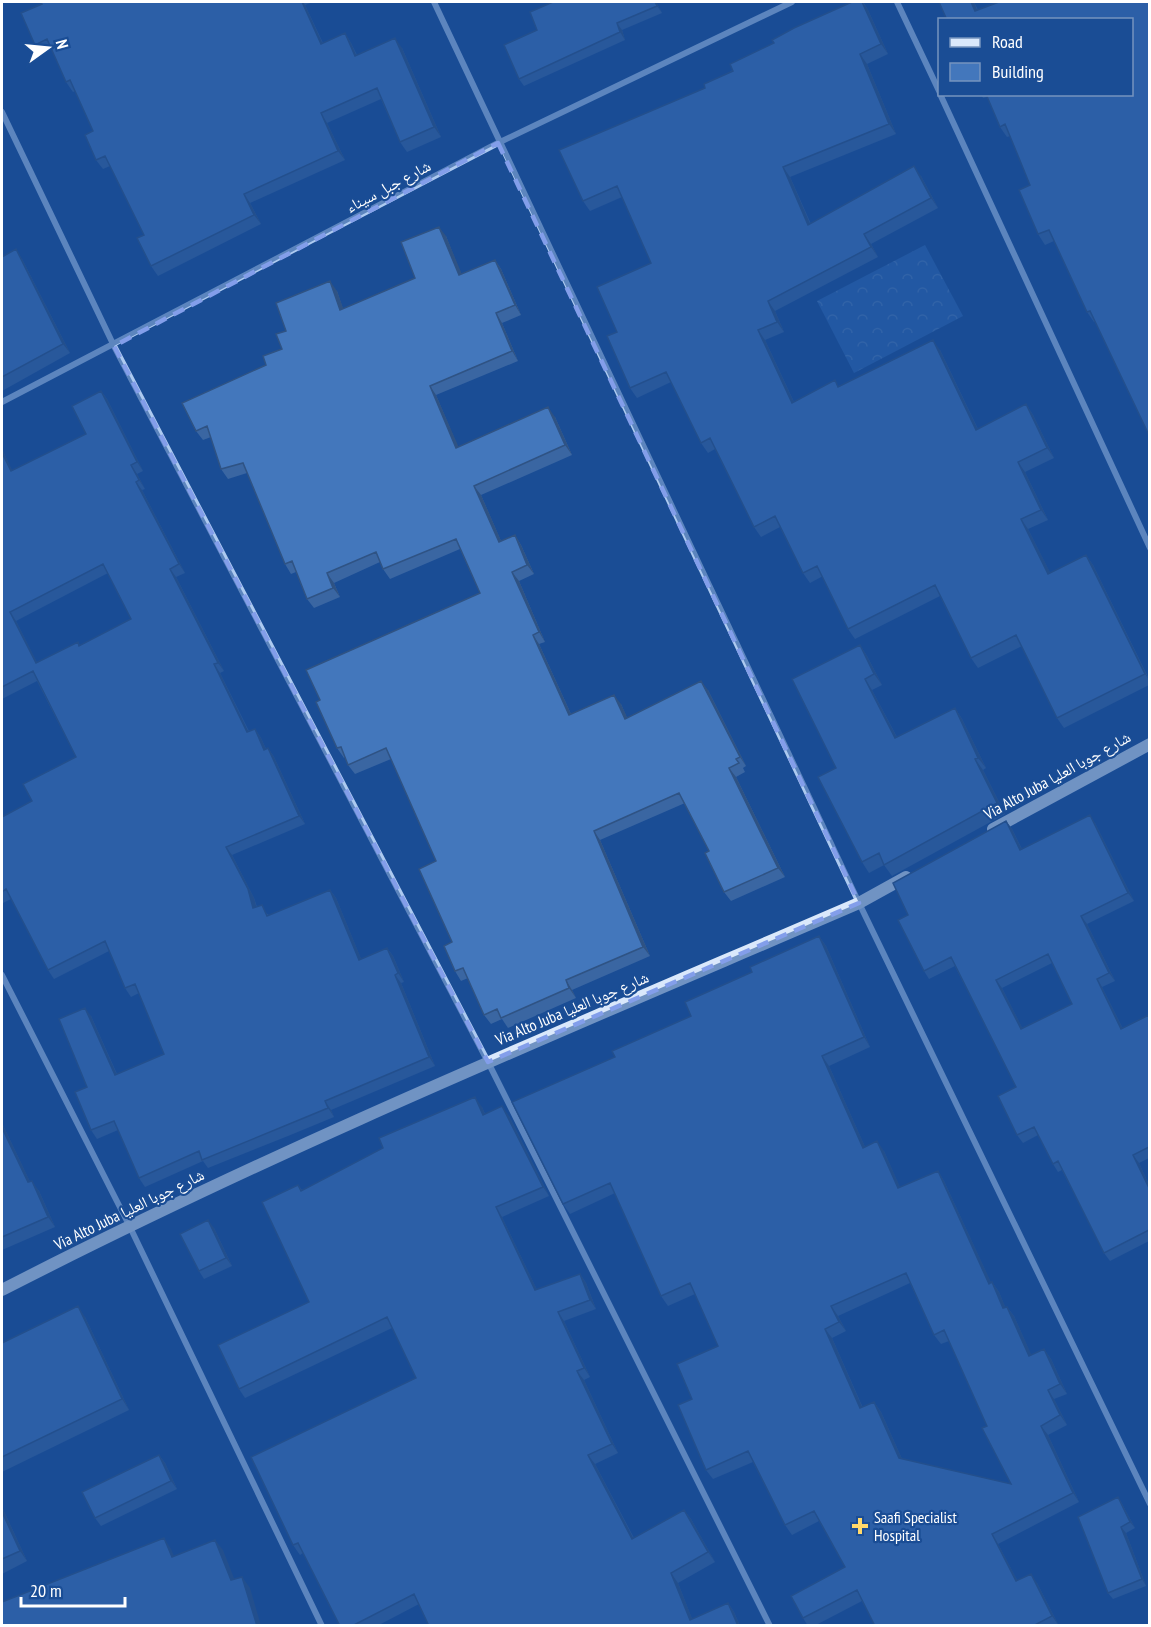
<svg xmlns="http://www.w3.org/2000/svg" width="1151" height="1627" font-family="'PT Sans Narrow','Noto Naskh Arabic',sans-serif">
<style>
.forest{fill:url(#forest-crowns)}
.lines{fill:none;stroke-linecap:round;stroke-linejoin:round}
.street{stroke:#adcaf0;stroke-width:6}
.secondary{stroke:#dae8fb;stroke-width:12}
.wall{fill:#3a66a2;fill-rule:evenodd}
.shaded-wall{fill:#2f5384}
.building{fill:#4377bc;stroke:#2f5384;stroke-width:1.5;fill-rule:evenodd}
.marked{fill:none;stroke:#839eea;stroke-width:4.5;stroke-dasharray:12 8;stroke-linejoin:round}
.poi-dot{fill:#ffd86b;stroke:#1a4d95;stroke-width:2}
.labels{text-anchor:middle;stroke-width:4.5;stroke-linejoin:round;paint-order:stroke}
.street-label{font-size:16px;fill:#fff;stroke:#1a4d95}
.poi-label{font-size:16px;fill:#fff;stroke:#1a4d95;text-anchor:start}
</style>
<defs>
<pattern id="forest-crowns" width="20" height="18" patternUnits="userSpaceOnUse" patternTransform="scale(1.5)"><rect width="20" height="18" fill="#2e67b3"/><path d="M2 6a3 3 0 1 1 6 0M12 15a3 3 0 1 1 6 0" fill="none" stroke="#4d7ebe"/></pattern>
</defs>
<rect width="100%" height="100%" fill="#1a4d95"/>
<!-- forest -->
<path class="forest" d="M 925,245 L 963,316 L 854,373 L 817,301 Z"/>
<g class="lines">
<!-- street -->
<path class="street" d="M 434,2 L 859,903 L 1150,1504
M 897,2 L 940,93
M 940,94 L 1150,548
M 2,112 L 114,346 L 488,1062 L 770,1626
M 2,402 L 498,143 L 792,2
M 2,975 L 129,1225 L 322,1626"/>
<!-- secondary -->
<path class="secondary" d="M 993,829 L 1150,744
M 2,1290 C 280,1147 571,1027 859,903 L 906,877"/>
</g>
<!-- wall -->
<path class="wall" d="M 41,2 L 313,2 L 305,5 L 323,43 L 345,33 L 351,43 L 357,55 L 402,48 L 441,137 L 407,152 L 400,142 L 381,99 L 327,123 L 345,160 L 250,203 L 261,224 L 158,276 L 151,266 L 144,235 L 110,166 L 103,169 L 96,160 L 93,131 L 75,91 L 73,92 L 66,82 L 52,50 L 42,54 L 35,45 L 42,4 Z
M 553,2 L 656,2 L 662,13 L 622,30 L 625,40 L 524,86 L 519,79 L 537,30 Z
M 852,2 L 863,2 L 867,8 L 888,54 L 867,64 L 896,134 L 790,177 L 811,224 L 921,176 L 938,208 L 871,244 L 878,257 L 775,311 L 784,332 L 765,340 L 794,402 L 940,350 L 978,429 L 1026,404 L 1033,415 L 1054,458 L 1025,472 L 1048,520 L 1028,529 L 1050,573 L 1086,555 L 1093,565 L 1149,679 L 1149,685 L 1064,728 L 1057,718 L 1022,646 L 978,668 L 971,658 L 940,596 L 855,639 L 848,629 L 823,576 L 810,583 L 803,573 L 780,527 L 761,537 L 754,527 L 715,449 L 708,453 L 701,443 L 671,382 L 637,398 L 630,388 L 617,332 L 651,263 L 622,197 L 590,211 L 583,201 L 705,88 L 774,43 Z
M 939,2 L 974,2 L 978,10 L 999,2 L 1149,2 L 1149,435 L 1095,322 L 1094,322 L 1087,312 L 1054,241 L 1045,245 L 1038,234 L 1019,190 L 1030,185 L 1010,136 L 1007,137 L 1000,127 L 987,97 L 983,98 L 981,94 L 1131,94 L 1131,20 L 947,20 Z
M 446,236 L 461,274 L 495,260 L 501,269 L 521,315 L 502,323 L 518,361 L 436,395 L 458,447 L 555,417 L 572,455 L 481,495 L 501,541 L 515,535 L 521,545 L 534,574 L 519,581 L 545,642 L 539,644 L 571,714 L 621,704 L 627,718 L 708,690 L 746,766 L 743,768 L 745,772 L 736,777 L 785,877 L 731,901 L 724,892 L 709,851 L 685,803 L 600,840 L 650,956 L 572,990 L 576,998 L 508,1028 L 502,1019 L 491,1024 L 484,1015 L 468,978 L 461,981 L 455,971 L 452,942 L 436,861 L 391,759 L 355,774 L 348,765 L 345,757 L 344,758 L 337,748 L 320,700 L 480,593 L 460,549 L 390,579 L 383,569 L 380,562 L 334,583 L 340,597 L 314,608 L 307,599 L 296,572 L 291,574 L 285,564 L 247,473 L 228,479 L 221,469 L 211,437 L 203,440 L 196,431 L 282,349 L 286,331 L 337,291 L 343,309 L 415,278 Z
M 2,257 L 22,259 L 70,353 L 2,391 Z
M 101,391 L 107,399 L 143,471 L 137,474 L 145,489 L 142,490 L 185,573 L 176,577 L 224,671 L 220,673 L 249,731 L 255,729 L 261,738 L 266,749 L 268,748 L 274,757 L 305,824 L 232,855 L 254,898 L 257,907 L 269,915 L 330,890 L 336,898 L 361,959 L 387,948 L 393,956 L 404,982 L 401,983 L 435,1066 L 331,1110 L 334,1117 L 288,1136 L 208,1168 L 203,1161 L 145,1187 L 139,1178 L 118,1130 L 97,1139 L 91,1130 L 87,1087 L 91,1016 L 117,1074 L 164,1054 L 139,993 L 131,997 L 125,988 L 109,951 L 54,979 L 48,970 L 11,899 L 3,903 L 2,901 L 2,817 L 32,801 L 76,757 L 37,681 L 2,699 L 2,449 L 12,471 L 86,434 ZM 108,573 L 131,619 L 80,646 L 78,642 L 37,663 L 16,621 Z
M 860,645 L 867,656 L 882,685 L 872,690 L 897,737 L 955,708 L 962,719 L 986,768 L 983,770 L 1005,814 L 892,876 L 884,865 L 869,873 L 862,862 Z
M 1006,821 L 1012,829 L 1022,849 L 1095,823 L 1134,901 L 1087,924 L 1115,981 L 1102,987 L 1123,1029 L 1149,1015 L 1149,1158 L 1139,1163 L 1149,1185 L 1149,1241 L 1110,1261 L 1104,1253 L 1062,1170 L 1058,1172 L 1053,1164 L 1038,1135 L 1023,1143 L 1017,1135 L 1016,1087 L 955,966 L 929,979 L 924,971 L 908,915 ZM 1052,963 L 1072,1004 L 1022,1028 L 1002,988 Z
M 819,936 L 826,946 L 870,1047 L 829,1066 L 865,1147 L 884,1151 L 900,1188 L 938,1171 L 944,1181 L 991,1283 L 992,1282 L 999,1292 L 1005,1307 L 1007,1307 L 1014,1316 L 1031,1355 L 1044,1349 L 1051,1359 L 1067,1394 L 1054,1399 L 1067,1425 L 1048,1435 L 1079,1502 L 998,1544 L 1017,1580 L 1037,1583 L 1059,1626 L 875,1626 L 862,1601 L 814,1626 L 808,1626 L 803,1618 L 845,1567 L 819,1521 L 792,1535 L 785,1525 L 753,1462 L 713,1479 L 706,1470 L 692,1399 L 718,1346 L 695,1294 L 668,1306 L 661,1296 L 615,1193 L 570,1214 L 563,1204 L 615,1057 L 691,1016 L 752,972 ZM 910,1283 L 934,1335 L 941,1344 L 949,1341 L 987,1426 L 1011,1484 L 902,1459 L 881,1412 L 874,1402 L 863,1408 L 832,1338 L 846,1331 L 838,1316 Z
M 482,1107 L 485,1114 L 509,1116 L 549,1196 L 502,1217 L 537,1290 L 580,1274 L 586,1283 L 596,1309 L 564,1321 L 590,1377 L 584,1380 L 618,1453 L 595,1464 L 634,1538 L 684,1510 L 691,1519 L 715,1562 L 678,1583 L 692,1619 L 728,1603 L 734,1612 L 740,1626 L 419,1604 L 377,1626 L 340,1626 L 303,1553 L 300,1555 L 293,1545 L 416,1378 L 392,1328 L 245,1398 L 239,1389 L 309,1302 L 298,1185 L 302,1190 Z
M 2,1123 L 30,1182 L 39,1191 L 55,1227 L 2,1250 Z
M 214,1228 L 232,1266 L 204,1279 L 199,1271 Z
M 85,1317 L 129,1410 L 2,1472 L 2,1343 Z
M 159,1455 L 165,1463 L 177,1489 L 101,1526 L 95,1518 Z
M 1118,1497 L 1122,1504 L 1135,1528 L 1126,1533 L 1146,1586 L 1113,1599 L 1108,1593 Z
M 2,1507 L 27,1561 L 2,1574 Z"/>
<!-- shaded-wall -->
<path class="shaded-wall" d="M 302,2 L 303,2 L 305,5 L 327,53 L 321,44 Z
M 655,2 L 656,2 L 662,13 L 657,6 Z
M 862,2 L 867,8 L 888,54 L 881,44 Z
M 971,2 L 974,2 L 981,20 L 975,11 Z
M 617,23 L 622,30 L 625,40 L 620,32 Z
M 345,33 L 351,43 L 361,66 L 355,56 Z
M 395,38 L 402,48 L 441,137 L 434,127 Z
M 860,54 L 867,64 L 896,134 L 889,124 Z
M 321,113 L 327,123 L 345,160 L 338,151 Z
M 914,166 L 921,176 L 938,208 L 931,198 Z
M 783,167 L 790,177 L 815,235 L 808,225 Z
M 244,194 L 250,203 L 261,224 L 254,215 Z
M 439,227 L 446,236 L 466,284 L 459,275 Z
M 864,234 L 871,244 L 878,257 L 871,247 Z
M 16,249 L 22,259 L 70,353 L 63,344 Z
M 495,260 L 501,269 L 521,315 L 515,305 Z
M 330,281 L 337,291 L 347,319 L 340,310 Z
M 768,301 L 775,311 L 784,332 L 777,322 Z
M 496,313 L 502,323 L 518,361 L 512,351 Z
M 758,330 L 765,340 L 799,413 L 792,403 Z
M 933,340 L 940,350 L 983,440 L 976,430 Z
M 430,386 L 436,395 L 463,457 L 456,448 Z
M 101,391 L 107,399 L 143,471 L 137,462 Z
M 1026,404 L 1033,415 L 1054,458 L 1047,448 Z
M 548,407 L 555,417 L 572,455 L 565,445 Z
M 2,449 L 17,480 L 11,471 L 2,453 Z
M 1018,462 L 1025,472 L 1048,520 L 1041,510 Z
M 131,465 L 137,474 L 145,489 L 139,480 Z
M 136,482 L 142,490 L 185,573 L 179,564 Z
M 474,486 L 481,495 L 506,552 L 499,542 Z
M 1021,519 L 1028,529 L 1056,584 L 1048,574 Z
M 515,535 L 521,545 L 534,574 L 527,565 Z
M 1086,555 L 1093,565 L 1149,680 L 1145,674 Z
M 170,569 L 176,577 L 224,671 L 218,663 Z
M 512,572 L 519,581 L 545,642 L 539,632 Z
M 327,573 L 334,583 L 340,597 L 333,588 Z
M 10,612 L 16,621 L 42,672 L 36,663 Z
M 533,635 L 539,644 L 576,725 L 569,715 Z
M 860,645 L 867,656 L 882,685 L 874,674 Z
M 214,664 L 220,673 L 253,741 L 247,732 Z
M 865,679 L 872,690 L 903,749 L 895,738 Z
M 701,681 L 708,690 L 746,766 L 740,757 Z
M 614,695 L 621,704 L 632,728 L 625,719 Z
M 955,708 L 962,719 L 986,768 L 978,758 Z
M 255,729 L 261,738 L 270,758 L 264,750 Z
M 268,748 L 274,757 L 305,824 L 299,816 Z
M 975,759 L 983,770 L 1005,814 L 997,803 Z
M 729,768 L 736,777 L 785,877 L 778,868 Z
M 1090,815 L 1095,823 L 1134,901 L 1128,893 Z
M 1006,821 L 1012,829 L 1026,858 L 1020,850 Z
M 594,831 L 600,840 L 650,956 L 643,947 Z
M 226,847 L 232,855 L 254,898 L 259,917 L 253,908 Z
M 330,890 L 336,898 L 365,968 L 359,960 Z
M 1081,916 L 1087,924 L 1115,981 L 1109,973 Z
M 819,936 L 826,946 L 870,1047 L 864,1037 Z
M 387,948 L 393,956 L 404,982 L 398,973 Z
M 395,975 L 401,983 L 435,1066 L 429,1057 Z
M 1097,979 L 1102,987 L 1127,1037 L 1121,1029 Z
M 566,980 L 572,990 L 576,998 L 569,988 Z
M 996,980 L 1002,988 L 1027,1037 L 1021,1029 Z
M 85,1008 L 91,1016 L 121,1084 L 115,1075 Z
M 822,1056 L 829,1066 L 870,1158 L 863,1148 Z
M 475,1097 L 482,1107 L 489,1124 L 483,1115 Z
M 325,1101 L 331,1110 L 334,1117 L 328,1108 Z
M 502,1106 L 509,1116 L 549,1196 L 543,1187 Z
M 2,1123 L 35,1192 L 28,1182 L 2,1128 Z
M 877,1141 L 884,1151 L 905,1198 L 898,1188 Z
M 1133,1155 L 1139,1163 L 1149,1185 L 1149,1188 Z
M 938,1171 L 944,1181 L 996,1293 L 989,1284 Z
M 32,1181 L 39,1191 L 55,1227 L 48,1217 Z
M 496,1207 L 502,1217 L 542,1300 L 535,1290 Z
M 208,1220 L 214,1228 L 232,1266 L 226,1258 Z
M 580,1274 L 586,1283 L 596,1309 L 590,1300 Z
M 992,1282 L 999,1292 L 1010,1318 L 1003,1308 Z
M 78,1306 L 85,1317 L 129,1410 L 122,1399 Z
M 831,1306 L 838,1316 L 846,1331 L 839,1322 Z
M 1007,1307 L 1014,1316 L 1036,1365 L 1029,1356 Z
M 558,1312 L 564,1321 L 590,1377 L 584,1368 Z
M 825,1329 L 832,1338 L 867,1418 L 860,1408 Z
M 1044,1349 L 1051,1359 L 1067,1394 L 1060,1384 Z
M 577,1371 L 584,1380 L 618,1453 L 612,1444 Z
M 1048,1390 L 1054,1399 L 1067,1425 L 1060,1415 Z
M 874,1402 L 881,1412 L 906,1468 L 899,1458 Z
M 1041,1426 L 1048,1435 L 1079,1502 L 1073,1493 Z
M 159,1455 L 165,1463 L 177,1489 L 171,1481 Z
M 588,1455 L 595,1464 L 639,1549 L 632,1539 Z
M 1118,1497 L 1122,1504 L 1135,1528 L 1130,1522 Z
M 2,1507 L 27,1561 L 20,1551 L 2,1512 Z
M 684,1510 L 691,1519 L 715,1562 L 708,1552 Z
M 1121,1527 L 1126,1533 L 1146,1586 L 1142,1579 Z
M 992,1534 L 998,1544 L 1023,1591 L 1016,1581 Z
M 164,1538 L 171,1549 L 179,1568 L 172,1557 Z
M 215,1540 L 223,1550 L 239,1591 L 231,1580 Z
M 671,1573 L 678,1583 L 695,1626 L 690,1620 Z
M 1031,1574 L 1037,1583 L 1059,1626 L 1052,1616 Z
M 242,1577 L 250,1588 L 261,1626 L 257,1626 Z
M 728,1603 L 734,1612 L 740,1626 L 738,1626 Z"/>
<!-- building -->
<path class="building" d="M 41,2 L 302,2 L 321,44 L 345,33 L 355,56 L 395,38 L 434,127 L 400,142 L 377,88 L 321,113 L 338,151 L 244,194 L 254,215 L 151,266 L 137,238 L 144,235 L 105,156 L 96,160 L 85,135 L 93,131 L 70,80 L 66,82 L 47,39 L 35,45 L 21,13 L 42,4 Z
M 553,2 L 655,2 L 657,6 L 617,23 L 620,32 L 519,79 L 504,45 L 537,30 L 530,12 Z
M 852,2 L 862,2 L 881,44 L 860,54 L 889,124 L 783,167 L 808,225 L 914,166 L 931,198 L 864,234 L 871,247 L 768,301 L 777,322 L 758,330 L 792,403 L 835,380 L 838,387 L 933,340 L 976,430 L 1026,404 L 1047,448 L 1018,462 L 1041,510 L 1021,519 L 1048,574 L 1086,555 L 1145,674 L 1057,718 L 1016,635 L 971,658 L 935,585 L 848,629 L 817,566 L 803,573 L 775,516 L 754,527 L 710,438 L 701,443 L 666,372 L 630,388 L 607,336 L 617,332 L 597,287 L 651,263 L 617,186 L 583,201 L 559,150 L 705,88 L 704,84 L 733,71 L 730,64 L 774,43 L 772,40 L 794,28 Z
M 939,2 L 971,2 L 975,11 L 999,2 L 1149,2 L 1149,435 L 1090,311 L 1087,312 L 1049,230 L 1038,234 L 1019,190 L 1030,185 L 1005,124 L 1000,127 L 986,94 L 1131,94 L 1131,20 L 947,20 Z
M 439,227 L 459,275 L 495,260 L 515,305 L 496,313 L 512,351 L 430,386 L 456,448 L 548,407 L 565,445 L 474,486 L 499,542 L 515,535 L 527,565 L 512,572 L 539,632 L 533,635 L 569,715 L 614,695 L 625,719 L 701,681 L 740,757 L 736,759 L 739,763 L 729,768 L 778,868 L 724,892 L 705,853 L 709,851 L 679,793 L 594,831 L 643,947 L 566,980 L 569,988 L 501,1018 L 497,1009 L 484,1015 L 463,968 L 455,971 L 444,946 L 452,942 L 419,869 L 436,861 L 386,748 L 348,765 L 341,747 L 337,748 L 316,702 L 320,700 L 306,670 L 480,593 L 456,539 L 383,569 L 376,552 L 327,573 L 333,588 L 307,599 L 292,561 L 285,564 L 243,463 L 221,469 L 207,426 L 196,431 L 182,403 L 266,365 L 263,356 L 282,349 L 276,334 L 286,331 L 276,303 L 330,281 L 340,310 L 415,278 L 401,242 Z
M 16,249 L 63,344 L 2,377 L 2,257 Z
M 101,391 L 137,462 L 131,465 L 139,480 L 136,482 L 179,564 L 170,569 L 218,663 L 214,664 L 247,732 L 255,729 L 264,750 L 268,748 L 299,816 L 226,847 L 248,889 L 253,908 L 262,905 L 267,916 L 330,890 L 359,960 L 387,948 L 398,973 L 395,975 L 429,1057 L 325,1101 L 328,1108 L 282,1127 L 202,1160 L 199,1151 L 139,1178 L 114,1121 L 91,1130 L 75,1092 L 87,1087 L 59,1019 L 85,1008 L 115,1075 L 164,1054 L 135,984 L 125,988 L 105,941 L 48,970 L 6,889 L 2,892 L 2,817 L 32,801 L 23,784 L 76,757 L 33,671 L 2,687 L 2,453 L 11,471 L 86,434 L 72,406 ZM 103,564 L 131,619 L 79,646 L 78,642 L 36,663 L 10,612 Z
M 860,645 L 874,674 L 865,679 L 895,738 L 955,708 L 978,758 L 975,759 L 997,803 L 884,865 L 879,853 L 862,862 L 818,777 L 836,768 L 792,679 Z
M 1090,815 L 1128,893 L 1081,916 L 1109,973 L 1097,979 L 1121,1029 L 1149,1015 L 1149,1147 L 1133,1155 L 1149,1188 L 1149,1230 L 1104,1253 L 1058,1161 L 1053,1164 L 1034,1127 L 1017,1135 L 998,1096 L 1016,1087 L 951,957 L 924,971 L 898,920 L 908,915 L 893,883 L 1006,821 L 1020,850 ZM 1048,954 L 1072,1004 L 1021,1029 L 996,980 Z
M 819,936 L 864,1037 L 822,1056 L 863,1148 L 877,1141 L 898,1188 L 938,1171 L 989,1284 L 992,1282 L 1003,1308 L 1007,1307 L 1029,1356 L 1044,1349 L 1060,1384 L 1048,1390 L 1060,1415 L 1041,1426 L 1073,1493 L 992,1534 L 1016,1581 L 1031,1574 L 1052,1616 L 1033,1626 L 875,1626 L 857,1590 L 803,1618 L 791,1596 L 845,1567 L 814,1511 L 785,1525 L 748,1451 L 706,1470 L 678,1405 L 692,1399 L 677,1364 L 718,1346 L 690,1283 L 661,1296 L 610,1183 L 563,1204 L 512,1102 L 615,1057 L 612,1051 L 691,1016 L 685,1002 L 752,972 L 750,967 ZM 906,1273 L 934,1335 L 944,1330 L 987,1426 L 982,1428 L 1011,1484 L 899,1458 L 874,1402 L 860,1408 L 825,1329 L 839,1322 L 831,1306 Z
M 475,1097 L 483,1115 L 502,1106 L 543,1187 L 496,1207 L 535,1290 L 580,1274 L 590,1300 L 558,1312 L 584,1368 L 577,1371 L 612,1444 L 588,1455 L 632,1539 L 684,1510 L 708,1552 L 671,1573 L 690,1620 L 728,1603 L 738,1626 L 429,1626 L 414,1594 L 352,1626 L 340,1626 L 298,1543 L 293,1545 L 251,1457 L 416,1378 L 387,1317 L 239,1389 L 218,1345 L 309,1302 L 262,1202 L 298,1185 L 301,1191 L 383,1148 L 379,1138 Z
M 2,1128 L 28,1182 L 32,1181 L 48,1217 L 2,1237 Z
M 208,1220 L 226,1258 L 199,1271 L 180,1234 Z
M 78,1306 L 122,1399 L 2,1457 L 2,1343 Z
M 159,1455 L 171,1481 L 95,1518 L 82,1492 Z
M 1118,1497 L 1130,1522 L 1121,1527 L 1142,1579 L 1108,1593 L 1078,1517 Z
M 2,1512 L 20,1551 L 2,1559 Z
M 164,1538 L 172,1557 L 215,1540 L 231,1580 L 242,1577 L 257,1626 L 2,1626 L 2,1602 Z"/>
<!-- marked area -->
<path d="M0 0H1151V1627H0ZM 498,143 L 859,903 L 488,1062 L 114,346 Z" fill="#1a4d95" fill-opacity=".55" fill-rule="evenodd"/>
<path class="marked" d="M 498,143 L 859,903 L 488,1062 L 114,346 Z"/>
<!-- markers -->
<path class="poi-dot" d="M857 1517h6v6h6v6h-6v6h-6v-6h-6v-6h6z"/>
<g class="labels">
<!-- street labels -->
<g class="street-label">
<text transform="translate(388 186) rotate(-28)" y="6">شارع جبل سيناء</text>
<text transform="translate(1057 775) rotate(-29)" y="6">Via Alto Juba شارع جوبا العليا</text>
<text transform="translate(572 1008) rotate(-23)" y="6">Via Alto Juba شارع جوبا العليا</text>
<text transform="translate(129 1209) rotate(-26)" y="6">Via Alto Juba شارع جوبا العليا</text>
</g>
<!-- poi labels -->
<g class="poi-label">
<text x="874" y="1523">Saafi Specialist<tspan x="874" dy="18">Hospital</tspan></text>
</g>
</g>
<!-- border -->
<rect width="1151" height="1627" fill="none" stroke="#ffffff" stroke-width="6"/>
<!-- legend -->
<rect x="938" y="18" width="195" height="78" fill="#1a4d95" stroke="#7694bf" stroke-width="1.5"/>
<rect x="950" y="38" width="30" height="9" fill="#dae8fb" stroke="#7694bf" stroke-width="1.5"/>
<text x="992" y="48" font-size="18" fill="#ffffff">Road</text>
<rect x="950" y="63" width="30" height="18" fill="#4377bc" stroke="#7694bf" stroke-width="1.5"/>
<text x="992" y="78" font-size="18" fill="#ffffff">Building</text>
<!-- north arrow -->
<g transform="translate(48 48) rotate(75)" stroke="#1a4d95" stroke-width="4.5" paint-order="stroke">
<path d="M0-4.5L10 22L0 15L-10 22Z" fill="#ffffff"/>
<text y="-9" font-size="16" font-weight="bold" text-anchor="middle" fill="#ffffff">N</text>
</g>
<!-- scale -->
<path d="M21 1597v9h104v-9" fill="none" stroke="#ffffff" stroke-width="3"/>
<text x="30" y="1597" font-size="18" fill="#ffffff" stroke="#1a4d95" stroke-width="4.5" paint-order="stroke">20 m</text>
</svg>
